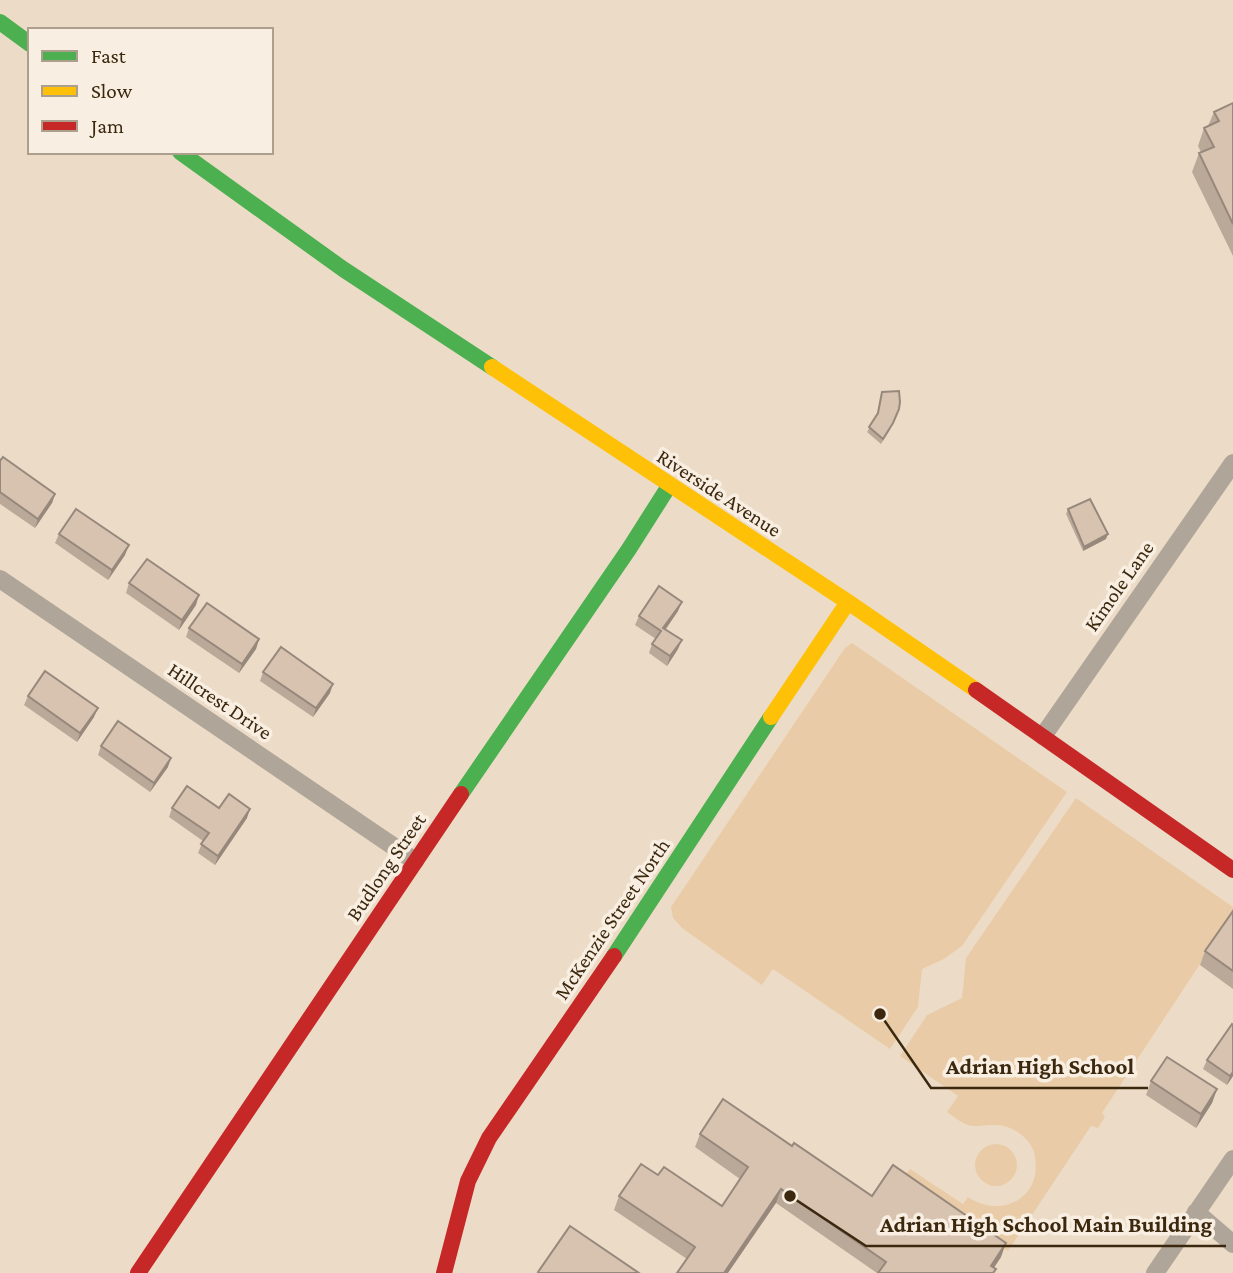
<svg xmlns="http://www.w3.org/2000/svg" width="1233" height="1273" font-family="'Crimson Pro',serif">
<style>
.green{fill:#e9cca7}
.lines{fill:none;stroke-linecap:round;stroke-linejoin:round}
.street{stroke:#afa599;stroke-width:18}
.fast{stroke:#4caf50;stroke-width:16}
.slow{stroke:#ffc107;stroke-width:16}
.jam{stroke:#c62828;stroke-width:16}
.wall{fill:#baa898}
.shaded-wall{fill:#97887c}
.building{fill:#d8c3b1;stroke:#97887c;stroke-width:2}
.labels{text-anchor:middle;stroke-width:7;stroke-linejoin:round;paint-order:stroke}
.street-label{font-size:21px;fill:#3b280e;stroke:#f8eee1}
.leader{fill:none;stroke:#3b280e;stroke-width:2.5}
.callout-dot{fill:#3b280e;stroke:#f8eee1;stroke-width:2.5}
.callout-label{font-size:23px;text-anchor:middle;font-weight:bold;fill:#3b280e;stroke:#f8eee1;stroke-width:7;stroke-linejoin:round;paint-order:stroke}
</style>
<rect width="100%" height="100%" fill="#ecdcc7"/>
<!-- green -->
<path class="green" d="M 852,643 L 1067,792 L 962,946 L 944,959 L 922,969 L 918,1007 L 890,1049 L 773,969 L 762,985 L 682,928 L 673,918 L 671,907 L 845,648 Z
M 1076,798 L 1233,907 L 1233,914 L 1102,1113 L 1105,1117 L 1098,1128 L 1091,1126 L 1008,1251 L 902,1178 L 910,1169 L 963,1204 L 968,1197 C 1000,1219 1042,1199 1035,1158 C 1034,1150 1031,1144 1026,1139 C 1017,1130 1005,1124 992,1125 C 983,1125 974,1128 965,1124 C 959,1121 953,1116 947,1112 L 958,1096 L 900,1056 L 927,1015 L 962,998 L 966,958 Z
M975 1165a21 21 0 1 1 42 0a21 21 0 1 1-42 0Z"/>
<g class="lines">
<!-- street -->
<path class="street" d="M 0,579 L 415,861
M 1043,736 L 1233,463
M 1196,1212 L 1233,1244
M 1155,1273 L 1233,1159"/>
<!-- fast -->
<path class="fast" d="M 0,22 L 30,44
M 180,152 L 343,269 L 492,367
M 461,794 L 629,549 L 669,486
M 614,956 L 771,717"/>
<!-- slow -->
<path class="slow" d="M 492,367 L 848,602 L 976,690
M 771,717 L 848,602"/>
<!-- jam -->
<path class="jam" d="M 976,690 L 1233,870
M 138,1273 L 461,794
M 444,1273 L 468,1181 L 489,1138 L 614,956"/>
</g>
<!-- wall -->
<path class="wall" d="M 1233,103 L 1233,256 L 1192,172 L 1199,153 L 1201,152 L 1198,146 L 1204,128 L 1208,126 L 1214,112 Z
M 882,392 L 891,428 L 881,444 L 867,432 L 877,415 Z
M 0,461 L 55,494 L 52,503 L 35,528 L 0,504 Z
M 1068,509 L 1106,539 L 1083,551 L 1066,514 Z
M 59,534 L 125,555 L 108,580 L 55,543 Z
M 129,583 L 196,605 L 179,630 L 126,593 Z
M 678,611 L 666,629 L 678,649 L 667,666 L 649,653 L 652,644 L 656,639 L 635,625 L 639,616 Z
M 189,628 L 259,639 L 256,649 L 239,673 L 186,637 Z
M 263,672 L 330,693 L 313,717 L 260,681 Z
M 28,696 L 94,717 L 77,742 L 24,705 Z
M 101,746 L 168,767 L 150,792 L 98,755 Z
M 172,808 L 219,808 L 247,818 L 215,865 L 198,853 L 203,841 L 169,817 Z
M 1233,911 L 1233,989 L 1200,965 L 1205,951 Z
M 1207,1060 L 1233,1076 L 1227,1085 L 1203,1069 Z
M 1151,1081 L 1217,1089 L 1212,1103 L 1196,1128 L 1146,1095 Z
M 700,1134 L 792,1146 L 872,1196 L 1001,1257 L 994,1268 L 994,1273 L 877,1273 L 776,1203 L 687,1259 L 614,1210 L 619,1196 L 722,1206 L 740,1179 L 695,1147 Z"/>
<!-- shaded-wall -->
<path class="shaded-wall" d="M 55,494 L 52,503 L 35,528 L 38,519 Z
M 1108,534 L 1106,539 L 1083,551 L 1084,547 Z
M 129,545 L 125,555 L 108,580 L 112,570 Z
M 199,595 L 196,605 L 179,630 L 182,620 Z
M 682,602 L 678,611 L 660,637 L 663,628 Z
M 259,639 L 256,649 L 239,673 L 242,664 Z
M 682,640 L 678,649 L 667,666 L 670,656 Z
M 333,684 L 330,693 L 313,717 L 316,708 Z
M 98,708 L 94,717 L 77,742 L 80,733 Z
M 171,758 L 168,767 L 150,792 L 154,783 Z
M 250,809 L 247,818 L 215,865 L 218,856 Z
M 1233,1072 L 1233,1076 L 1227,1085 L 1230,1076 Z
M 1217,1089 L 1212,1103 L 1196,1128 L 1201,1114 Z
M 781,1189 L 776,1203 L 728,1273 L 724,1273 Z
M 1006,1243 L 1001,1257 L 990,1273 L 991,1266 Z"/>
<!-- building -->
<path class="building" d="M 1233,103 L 1233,224 L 1199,153 L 1214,147 L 1204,128 L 1219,121 L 1214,112 Z
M 899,391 L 900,402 L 899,409 L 893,423 L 883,439 L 869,427 L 878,413 L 882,392 Z
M 3,457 L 55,494 L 38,519 L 0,492 L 0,461 Z
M 1090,499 L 1108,534 L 1084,547 L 1068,509 Z
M 76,509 L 129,545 L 112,570 L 59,534 Z
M 147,559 L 199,595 L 182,620 L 129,583 Z
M 659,586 L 682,602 L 663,628 L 682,640 L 670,656 L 652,644 L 661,631 L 639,616 Z
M 207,603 L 259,639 L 242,664 L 189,628 Z
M 281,647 L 333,684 L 316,708 L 263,672 Z
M 45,671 L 98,708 L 80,733 L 28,696 Z
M 118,721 L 171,758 L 154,783 L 101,746 Z
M 187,786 L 219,808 L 229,794 L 250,809 L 218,856 L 201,844 L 209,833 L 172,808 Z
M 1233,911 L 1233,971 L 1205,951 Z
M 1232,1024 L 1233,1025 L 1233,1072 L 1230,1076 L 1207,1060 Z
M 1167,1057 L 1217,1089 L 1201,1114 L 1151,1081 Z
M 723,1099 L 792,1146 L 794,1143 L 872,1196 L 893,1165 L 1006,1243 L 991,1266 L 996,1269 L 993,1273 L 878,1273 L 886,1262 L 781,1189 L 724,1273 L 677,1273 L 695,1247 L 619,1196 L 641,1164 L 658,1175 L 664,1167 L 722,1206 L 748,1167 L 700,1134 Z
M 570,1226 L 639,1273 L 540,1273 L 538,1272 Z"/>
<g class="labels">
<!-- street labels -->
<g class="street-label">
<text transform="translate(719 493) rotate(33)" y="7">Riverside Avenue</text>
<text transform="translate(1119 586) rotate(-55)" y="7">Kimole Lane</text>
<text transform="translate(220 701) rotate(34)" y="7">Hillcrest Drive</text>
<text transform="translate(386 867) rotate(-56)" y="7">Budlong Street</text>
<text transform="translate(612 919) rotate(-56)" y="7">McKenzie Street North</text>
</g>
</g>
<!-- callouts -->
<path class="leader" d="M880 1014L931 1088H1148M790 1196L866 1246H1226"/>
<g class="callout-dot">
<circle cx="880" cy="1014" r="7"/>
<circle cx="790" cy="1196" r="7"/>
</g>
<g class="callout-label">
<text x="1040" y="1074">Adrian High School</text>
<text x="1046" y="1232">Adrian High School Main Building</text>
</g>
<!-- legend -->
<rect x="28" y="28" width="245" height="126" fill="#f8eee1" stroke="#ac9f8d" stroke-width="2"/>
<rect x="42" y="51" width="35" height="10" fill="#4caf50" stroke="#ac9f8d" stroke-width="2"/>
<text x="91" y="63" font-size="21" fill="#3b280e">Fast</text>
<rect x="42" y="86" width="35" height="10" fill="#ffc107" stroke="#ac9f8d" stroke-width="2"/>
<text x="91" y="98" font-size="21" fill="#3b280e">Slow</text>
<rect x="42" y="121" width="35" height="10" fill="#c62828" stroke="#ac9f8d" stroke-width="2"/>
<text x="91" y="133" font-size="21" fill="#3b280e">Jam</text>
</svg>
